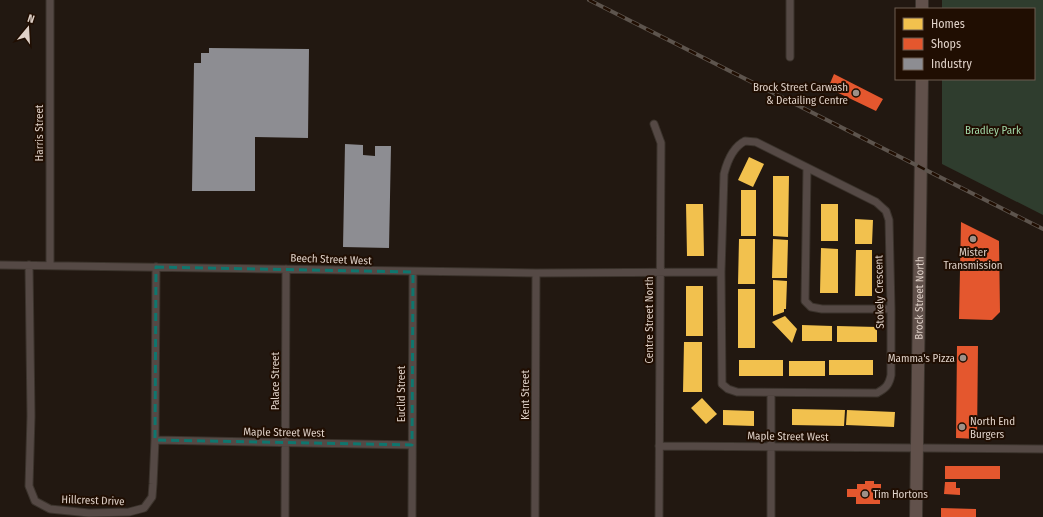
<svg xmlns="http://www.w3.org/2000/svg" width="1043" height="517" font-family="'Fira Sans Condensed',sans-serif">
<style>
.green{fill:#2f3d2e}
.homes{fill:#f2c14e}
.shops{fill:#e4572e}
.industry{fill:#8d8d92}
.lines{fill:none;stroke-linecap:round;stroke-linejoin:round}
.minor-casing{stroke:#3b332c;stroke-width:9}
.primary-casing{stroke:#3b332c;stroke-width:14}
.minor{stroke:#554945;stroke-width:7}
.primary{stroke:#61514b;stroke-width:12}
.rail-casing{stroke:#5d544d;stroke-width:4}
.rail{stroke:#200e02;stroke-width:2.5;stroke-dasharray:8;stroke-linecap:butt}
.marked{fill:none;stroke:#0f766e;stroke-width:3;stroke-dasharray:8 5;stroke-linejoin:round}
.poi-dot{fill:#9d9088;stroke:#200e02;stroke-width:1.5}
.labels{text-anchor:middle;stroke-width:4;stroke-linejoin:round;paint-order:stroke}
.poi-label{font-size:11px;fill:#dfd1c8;stroke:#200e02;text-anchor:end}
.park-label{font-size:11px;fill:#a0d7a7;stroke:#200e02}
.street-label{font-size:11px;fill:#dfd1c8;stroke:#200e02}
</style>
<rect width="100%" height="100%" fill="#221811"/>
<!-- green -->
<path class="green" d="M 942,0 L 1043,0 L 1043,215 L 942,164 L 942,79 L 1034,79 L 1034,9 L 942,9 Z"/>
<!-- homes -->
<path class="homes" d="M 749,157 L 764,164 L 753,187 L 738,180 Z
M 773,176 L 789,176 L 788,237 L 773,236 Z
M 741,190 L 756,190 L 756,236 L 741,236 Z
M 686,204 L 703,204 L 704,256 L 687,256 Z
M 821,204 L 838,204 L 838,241 L 821,241 Z
M 855,219 L 873,220 L 872,244 L 855,244 Z
M 739,239 L 755,239 L 755,284 L 738,284 Z
M 773,239 L 788,240 L 787,278 L 772,278 Z
M 821,248 L 838,249 L 838,293 L 820,293 Z
M 856,250 L 872,250 L 872,296 L 855,296 Z
M 773,280 L 787,281 L 786,309 L 784,309 L 784,312 L 773,316 Z
M 686,286 L 703,286 L 703,336 L 686,336 Z
M 738,289 L 755,289 L 755,348 L 738,348 Z
M 785,316 L 797,329 L 792,343 L 772,322 Z
M 802,325 L 832,326 L 832,341 L 802,341 Z
M 837,326 L 877,327 L 877,342 L 837,342 Z
M 684,342 L 702,342 L 702,392 L 683,392 Z
M 739,360 L 783,360 L 783,376 L 739,376 Z
M 829,360 L 873,360 L 873,375 L 829,375 Z
M 789,361 L 825,361 L 825,376 L 789,376 Z
M 702,398 L 717,414 L 706,424 L 691,408 Z
M 792,409 L 845,410 L 844,426 L 792,425 Z
M 723,410 L 754,411 L 754,426 L 723,425 Z
M 847,410 L 895,412 L 894,427 L 846,425 Z"/>
<!-- shops -->
<path class="shops" d="M 834,74 L 883,99 L 876,111 L 828,88 Z
M 961,222 L 999,241 L 1000,312 L 992,320 L 959,319 Z
M 957,346 L 978,346 L 977,439 L 956,438 Z
M 945,466 L 1000,466 L 1000,479 L 945,479 Z
M 865,481 L 874,481 L 874,484 L 881,484 L 881,491 L 883,491 L 883,498 L 880,498 L 880,504 L 856,504 L 856,497 L 847,497 L 847,489 L 857,489 L 857,484 L 865,484 Z
M 945,482 L 956,482 L 956,488 L 960,488 L 960,495 L 944,494 Z
M 941,508 L 976,509 L 976,517 L 941,517 Z"/>
<!-- industry -->
<path class="industry" d="M 209,48 L 309,49 L 308,138 L 255,137 L 255,191 L 192,191 L 194,63 L 201,63 L 201,53 L 209,53 Z
M 345,144 L 363,145 L 363,155 L 375,156 L 375,146 L 391,146 L 389,248 L 343,247 Z"/>
<g class="lines">
<!-- minor casing -->
<g class="minor-casing">
<path id="minor" d="M 50,0 L 50,265
M 790,57 L 790,0
M 654,124 L 661,143 L 659,517
M 745,141 L 756,142 L 876,202 L 886,211 L 889,220 L 891,309 L 891,375 C 889,385 886,388 877,393 L 737,392 L 728,389 L 722,384 L 721,272 L 724,174 C 727,162 733,147 745,141 Z
M 807,168 L 805,301 L 811,307 L 822,309 L 891,309
M 0,265 L 536,273 L 721,272
M 29,265 L 31,416 L 29,486 L 35,501 L 50,509 L 89,513 L 129,512 L 144,508 L 152,497 L 153,484 L 155,440 L 156,267
M 155,440 L 412,445
M 659,446 L 1043,449
M 285,517 L 286,269
M 412,517 L 413,272
M 535,517 L 536,273
M 771,517 L 771,393"/>
</g>
<!-- primary casing -->
<g class="primary-casing">
<g id="primary">
<path d="M 922,9 L 922,0"/>
<path id="s1" d="M 916,517 L 922,79"/>
</g>
</g>
<!-- minor -->
<use href="#minor" class="minor"/>
<!-- primary -->
<use href="#primary" class="primary"/>
<!-- rail casing -->
<g class="rail-casing">
<path id="rail" d="M 589,0 L 1043,229"/>
</g>
<!-- rail -->
<use href="#rail" class="rail"/>
</g>
<!-- marked area -->
<path class="marked" d="M 156,267 L 413,272 L 412,445 L 155,440 Z"/>
<!-- markers -->
<g class="poi-dot">
<circle cx="856" cy="93" r="4"/>
<circle cx="973" cy="239" r="4"/>
<circle cx="963" cy="358" r="4"/>
<circle cx="962" cy="427" r="4"/>
<circle cx="865" cy="494" r="4"/>
</g>
<g class="labels">
<!-- poi labels -->
<g class="poi-label">
<text x="848" y="91">Brock Street Carwash<tspan x="848" dy="13">&amp; Detailing Centre</tspan></text>
<text x="973" y="256" text-anchor="middle">Mister<tspan x="973" dy="13">Transmission</tspan></text>
<text x="955" y="362">Mamma's Pizza</text>
<text x="970" y="425" text-anchor="start">North End<tspan x="970" dy="13">Burgers</tspan></text>
<text x="873" y="498" text-anchor="start">Tim Hortons</text>
</g>
<!-- park labels -->
<g class="park-label">
<text x="993" y="134">Bradley Park</text>
</g>
<!-- street labels -->
<g class="street-label">
<text transform="translate(39 133) rotate(-90)" y="4">Harris Street</text>
<text transform="translate(331 259) rotate(2)" y="4">Beech Street West</text>
<text transform="translate(879 292) rotate(-91)" y="4">Stokely Crescent</text>
<text dy="4" stroke="none"><textPath href="#s1" startOffset="219">Brock Street North</textPath></text>
<text transform="translate(649 320) rotate(-90)" y="4">Centre Street North</text>
<text transform="translate(275 381) rotate(-90)" y="4">Palace Street</text>
<text transform="translate(401 394) rotate(-90)" y="4">Euclid Street</text>
<text transform="translate(525 395) rotate(-90)" y="4">Kent Street</text>
<text transform="translate(284 432) rotate(1)" y="4">Maple Street West</text>
<text transform="translate(788 436) rotate(1)" y="4">Maple Street West</text>
<text transform="translate(93 500) rotate(2)" y="4">Hillcrest Drive</text>
</g>
</g>
<!-- legend -->
<rect x="895" y="8" width="140" height="72" fill="#200e02" stroke="#6c5c51"/>
<rect x="903" y="18" width="20" height="12" fill="#f2c14e" stroke="#6c5c51"/>
<text x="931" y="28" font-size="12" fill="#dfd1c8">Homes</text>
<rect x="903" y="38" width="20" height="12" fill="#e4572e" stroke="#6c5c51"/>
<text x="931" y="48" font-size="12" fill="#dfd1c8">Shops</text>
<rect x="903" y="58" width="20" height="12" fill="#8d8d92" stroke="#6c5c51"/>
<text x="931" y="68" font-size="12" fill="#dfd1c8">Industry</text>
<!-- north arrow -->
<g transform="translate(28 28) rotate(18)" stroke="#200e02" stroke-width="3" paint-order="stroke">
<path d="M0-3L7 15L0 10L-7 15Z" fill="#dfd1c8"/>
<text y="-6" font-size="11" font-weight="bold" text-anchor="middle" fill="#dfd1c8">N</text>
</g>
</svg>
